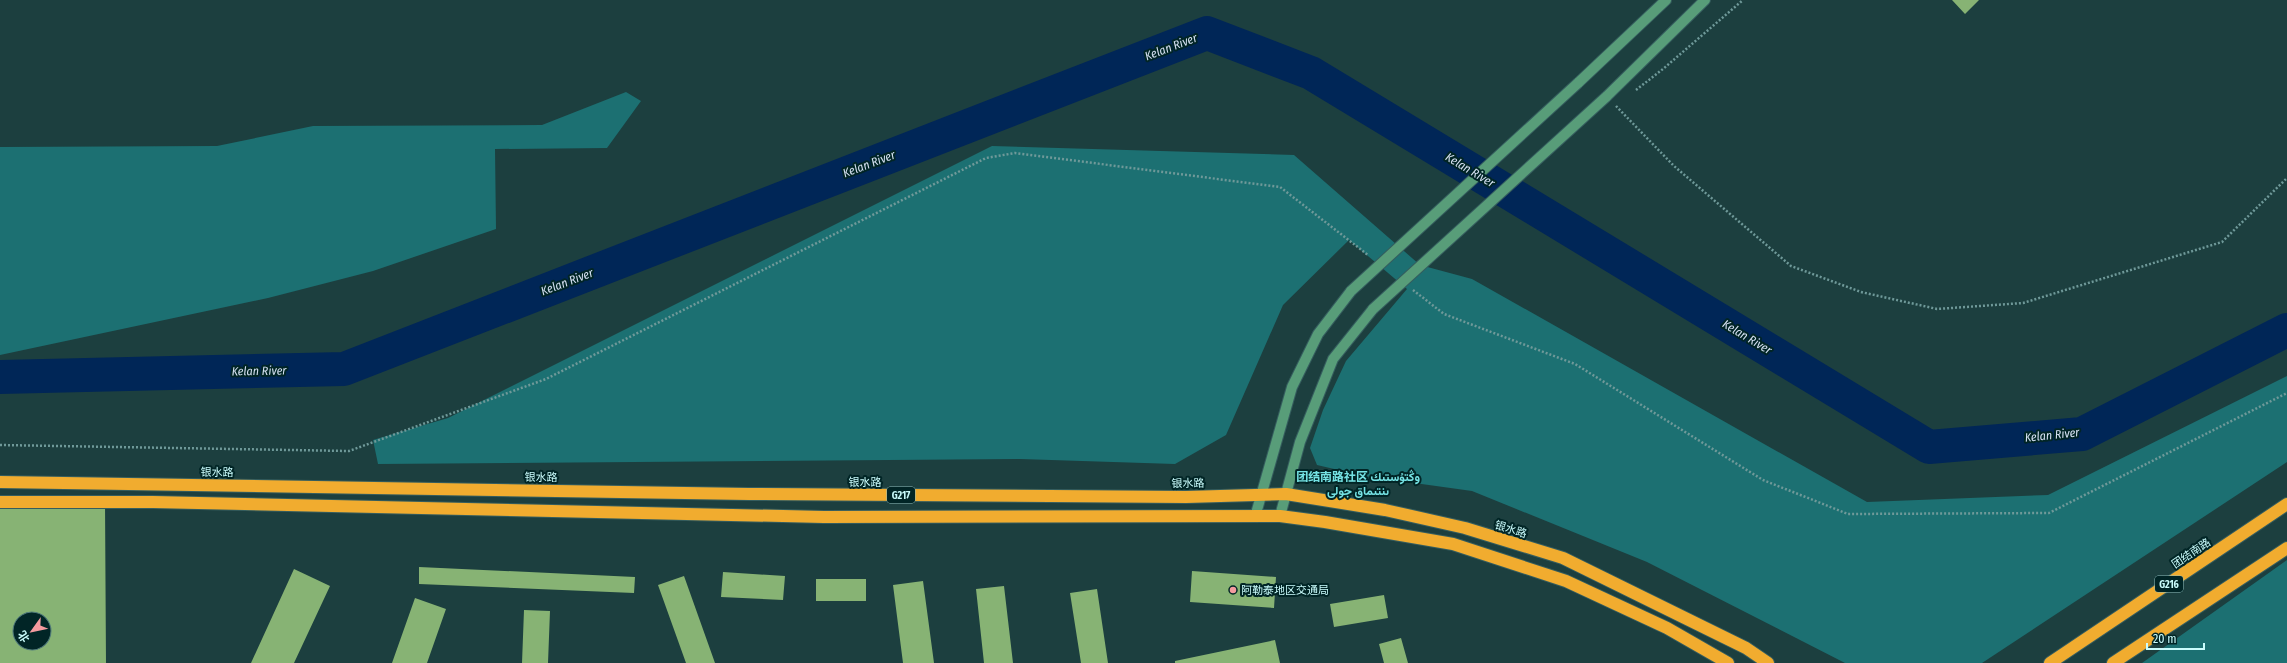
<svg xmlns="http://www.w3.org/2000/svg" width="2287" height="663" font-family="'Fira Sans Condensed',Vazirmatn,'Noto Sans SC',sans-serif">
<style>
.green{fill:#1c7072}
.lines{fill:none;stroke-linecap:round;stroke-linejoin:round}
.river{stroke:#002657;stroke-width:34}
.building{fill:#87b374;fill-rule:evenodd}
.secondary-casing{stroke:#355d5e;stroke-width:12}
.highway-casing{stroke:#355d5e;stroke-width:14}
.path{stroke:#6f9999;stroke-width:2.5;stroke-dasharray:2 2;stroke-linecap:butt}
.secondary{stroke:#589d79;stroke-width:10}
.highway{stroke:#f1ac2f;stroke-width:12}
.secondary-bridge-casing{stroke:#355d5e;stroke-width:12;stroke-linecap:butt}
.secondary-bridge{stroke:#589d79;stroke-width:10}
.poi-dot{fill:#f49b9f;stroke:#012526;stroke-width:1.5}
.labels{text-anchor:middle;stroke-width:4;stroke-linejoin:round;paint-order:stroke}
.shield{fill:#012526;stroke:#8ebcbc;stroke-width:1}
.shield-label{font-size:10px;font-weight:bold;fill:#cafcfc}
.street-label{font-size:11px;fill:#cafcfc;stroke:#012526}
.poi-label{font-size:11px;fill:#cafcfc;stroke:#012526;text-anchor:start}
.water-label{font-size:12px;font-style:italic;fill:#d6e2f3;stroke:#012526}
.neighbourhood-label{font-size:12px;font-weight:bold;fill:#75e3e4;stroke:#012526}
</style>
<rect width="100%" height="100%" fill="#1c3f3f"/>
<!-- green -->
<path class="green" d="M 626,92 L 641,101 L 607,148 L 495,149 L 496,229 L 373,271 L 268,298 L 0,355 L 0,147 L 217,146 L 313,126 L 542,125 Z
M 992,146 L 1294,155 L 1420,265 L 1472,279 L 1867,502 L 2048,495 L 2287,376 L 2287,462 L 1982,663 L 1845,663 L 1647,562 L 1472,491 L 1364,476 L 1317,465 L 1310,448 L 1323,410 L 1346,361 L 1407,289 L 1349,240 L 1283,305 L 1226,435 L 1175,464 L 1020,459 L 378,464 L 373,440 L 448,418 Z
M 2287,560 L 2287,663 L 2142,663 Z"/>
<g class="lines">
<!-- river -->
<path class="river" d="M 0,377 L 344,369 L 1207,33 L 1311,73 L 1929,447 L 2082,434 L 2287,330"/>
</g>
<!-- building -->
<path class="building" d="M 1952,0 L 1979,0 L 1965,14 Z
M 0,502 L 105,502 L 106,663 L 0,663 ZM 20,619 L 44,619 L 44,643 L 20,643 Z
M 419,567 L 635,577 L 634,593 L 419,584 Z
M 294,569 L 330,586 L 294,663 L 251,663 Z
M 1192,571 L 1276,577 L 1274,608 L 1190,602 Z
M 723,572 L 785,576 L 783,600 L 721,597 Z
M 684,576 L 715,663 L 686,663 L 658,585 Z
M 816,579 L 866,579 L 866,601 L 816,601 Z
M 923,581 L 934,663 L 903,663 L 893,585 Z
M 1004,586 L 1013,663 L 984,663 L 976,589 Z
M 1097,589 L 1108,663 L 1081,663 L 1070,593 Z
M 1384,595 L 1388,618 L 1334,627 L 1330,604 Z
M 415,598 L 446,609 L 427,663 L 392,663 Z
M 524,610 L 550,611 L 548,663 L 522,663 Z
M 1401,638 L 1408,663 L 1384,663 L 1379,644 Z
M 1275,640 L 1280,663 L 1175,663 L 1175,661 Z"/>
<g class="lines">
<!-- secondary casing -->
<g class="secondary-casing">
<path id="secondary" d="M 1578,83 L 1666,0
M 1606,97 L 1705,0
M 1280,516 L 1300,442 L 1333,359 L 1373,309
M 1255,517 L 1292,387 L 1318,334 L 1351,291"/>
</g>
<!-- highway casing -->
<g class="highway-casing">
<path id="highway" d="M 0,482 L 749,494 L 1186,497 L 1286,494 L 1385,510 L 1465,528 L 1563,558 L 1746,648 L 1768,663
M 0,502 L 153,502 L 824,517 L 1280,516 L 1325,522 L 1453,544 L 1566,581 L 1667,628 L 1728,663
M 2050,663 L 2287,504
M 2113,663 L 2287,548"/>
</g>
<!-- path -->
<path class="path" d="M 1636,90 L 1663,69 L 1743,0
M 1616,106 L 1674,166 L 1791,266 L 1861,292 L 1937,309 L 2023,303 L 2222,242 L 2287,178
M 1413,290 L 1444,314 L 1575,364 L 1763,480 L 1848,514 L 2049,513 L 2287,393
M 0,445 L 349,451 L 546,379 L 986,158 L 1015,153 L 1280,187 L 1368,255"/>
<!-- secondary -->
<use href="#secondary" class="secondary"/>
<!-- highway -->
<use href="#highway" class="highway"/>
<!-- secondary-bridge casing -->
<g class="secondary-bridge-casing">
<path id="secondary-bridge" d="M 1351,291 L 1578,83
M 1373,309 L 1606,97"/>
</g>
<!-- secondary-bridge -->
<use href="#secondary-bridge" class="secondary-bridge"/>
</g>
<!-- markers -->
<circle class="poi-dot" cx="1233" cy="590" r="4"/>
<g class="labels">
<!-- shield labels -->
<g class="shield">
<rect x="887" y="487" width="28" height="16" rx="3"/>
<rect x="2155" y="576" width="28" height="16" rx="3"/>
</g>
<g class="shield-label">
<text x="901" y="499">G217</text>
<text x="2169" y="588">G216</text>
</g>
<!-- street labels -->
<g class="street-label">
<text transform="translate(217 472) rotate(1)" y="4">银水路</text>
<text transform="translate(541 477) rotate(1)" y="4">银水路</text>
<text x="865" y="486">银水路</text>
<text transform="translate(1188 483) rotate(-1)" y="4">银水路</text>
<text transform="translate(1511 529) rotate(17)" y="4">银水路</text>
<text transform="translate(2191 553) rotate(-34)" y="4">团结南路</text>
</g>
<!-- poi labels -->
<g class="poi-label">
<text x="1241" y="594">阿勒泰地区交通局</text>
</g>
<!-- water labels -->
<g class="water-label">
<text transform="translate(1171 47) rotate(-21)" y="4">Kelan River</text>
<text transform="translate(869 164) rotate(-21)" y="4">Kelan River</text>
<text transform="translate(1470 170) rotate(31)" y="4">Kelan River</text>
<text transform="translate(567 282) rotate(-21)" y="4">Kelan River</text>
<text transform="translate(1747 337) rotate(31)" y="4">Kelan River</text>
<text transform="translate(259 371) rotate(-1)" y="4">Kelan River</text>
<text transform="translate(2052 435) rotate(-6)" y="4">Kelan River</text>
</g>
<!-- neighbourhood labels -->
<g class="neighbourhood-label">
<text x="1358" y="481">团结南路社区 وڭتۇستىك<tspan x="1358" dy="14">ىنتىماق جولى</tspan></text>
</g>
</g>
<!-- north arrow -->
<g transform="translate(32 631) rotate(237)"><circle r="19" fill="#012526" stroke="#517b7c"/>
<path d="M0-3L7 15L0 10L-7 15Z" fill="#f49b9f"/>
<text y="-6" font-size="11" font-weight="bold" text-anchor="middle" fill="#cafcfc">北</text>
</g>
<!-- scale -->
<path d="M2147 643v6h57v-6" fill="none" stroke="#cafcfc" stroke-width="2"/>
<text x="2153" y="643" font-size="12" fill="#cafcfc" stroke="#012526" stroke-width="3" paint-order="stroke">20 m</text>
</svg>
